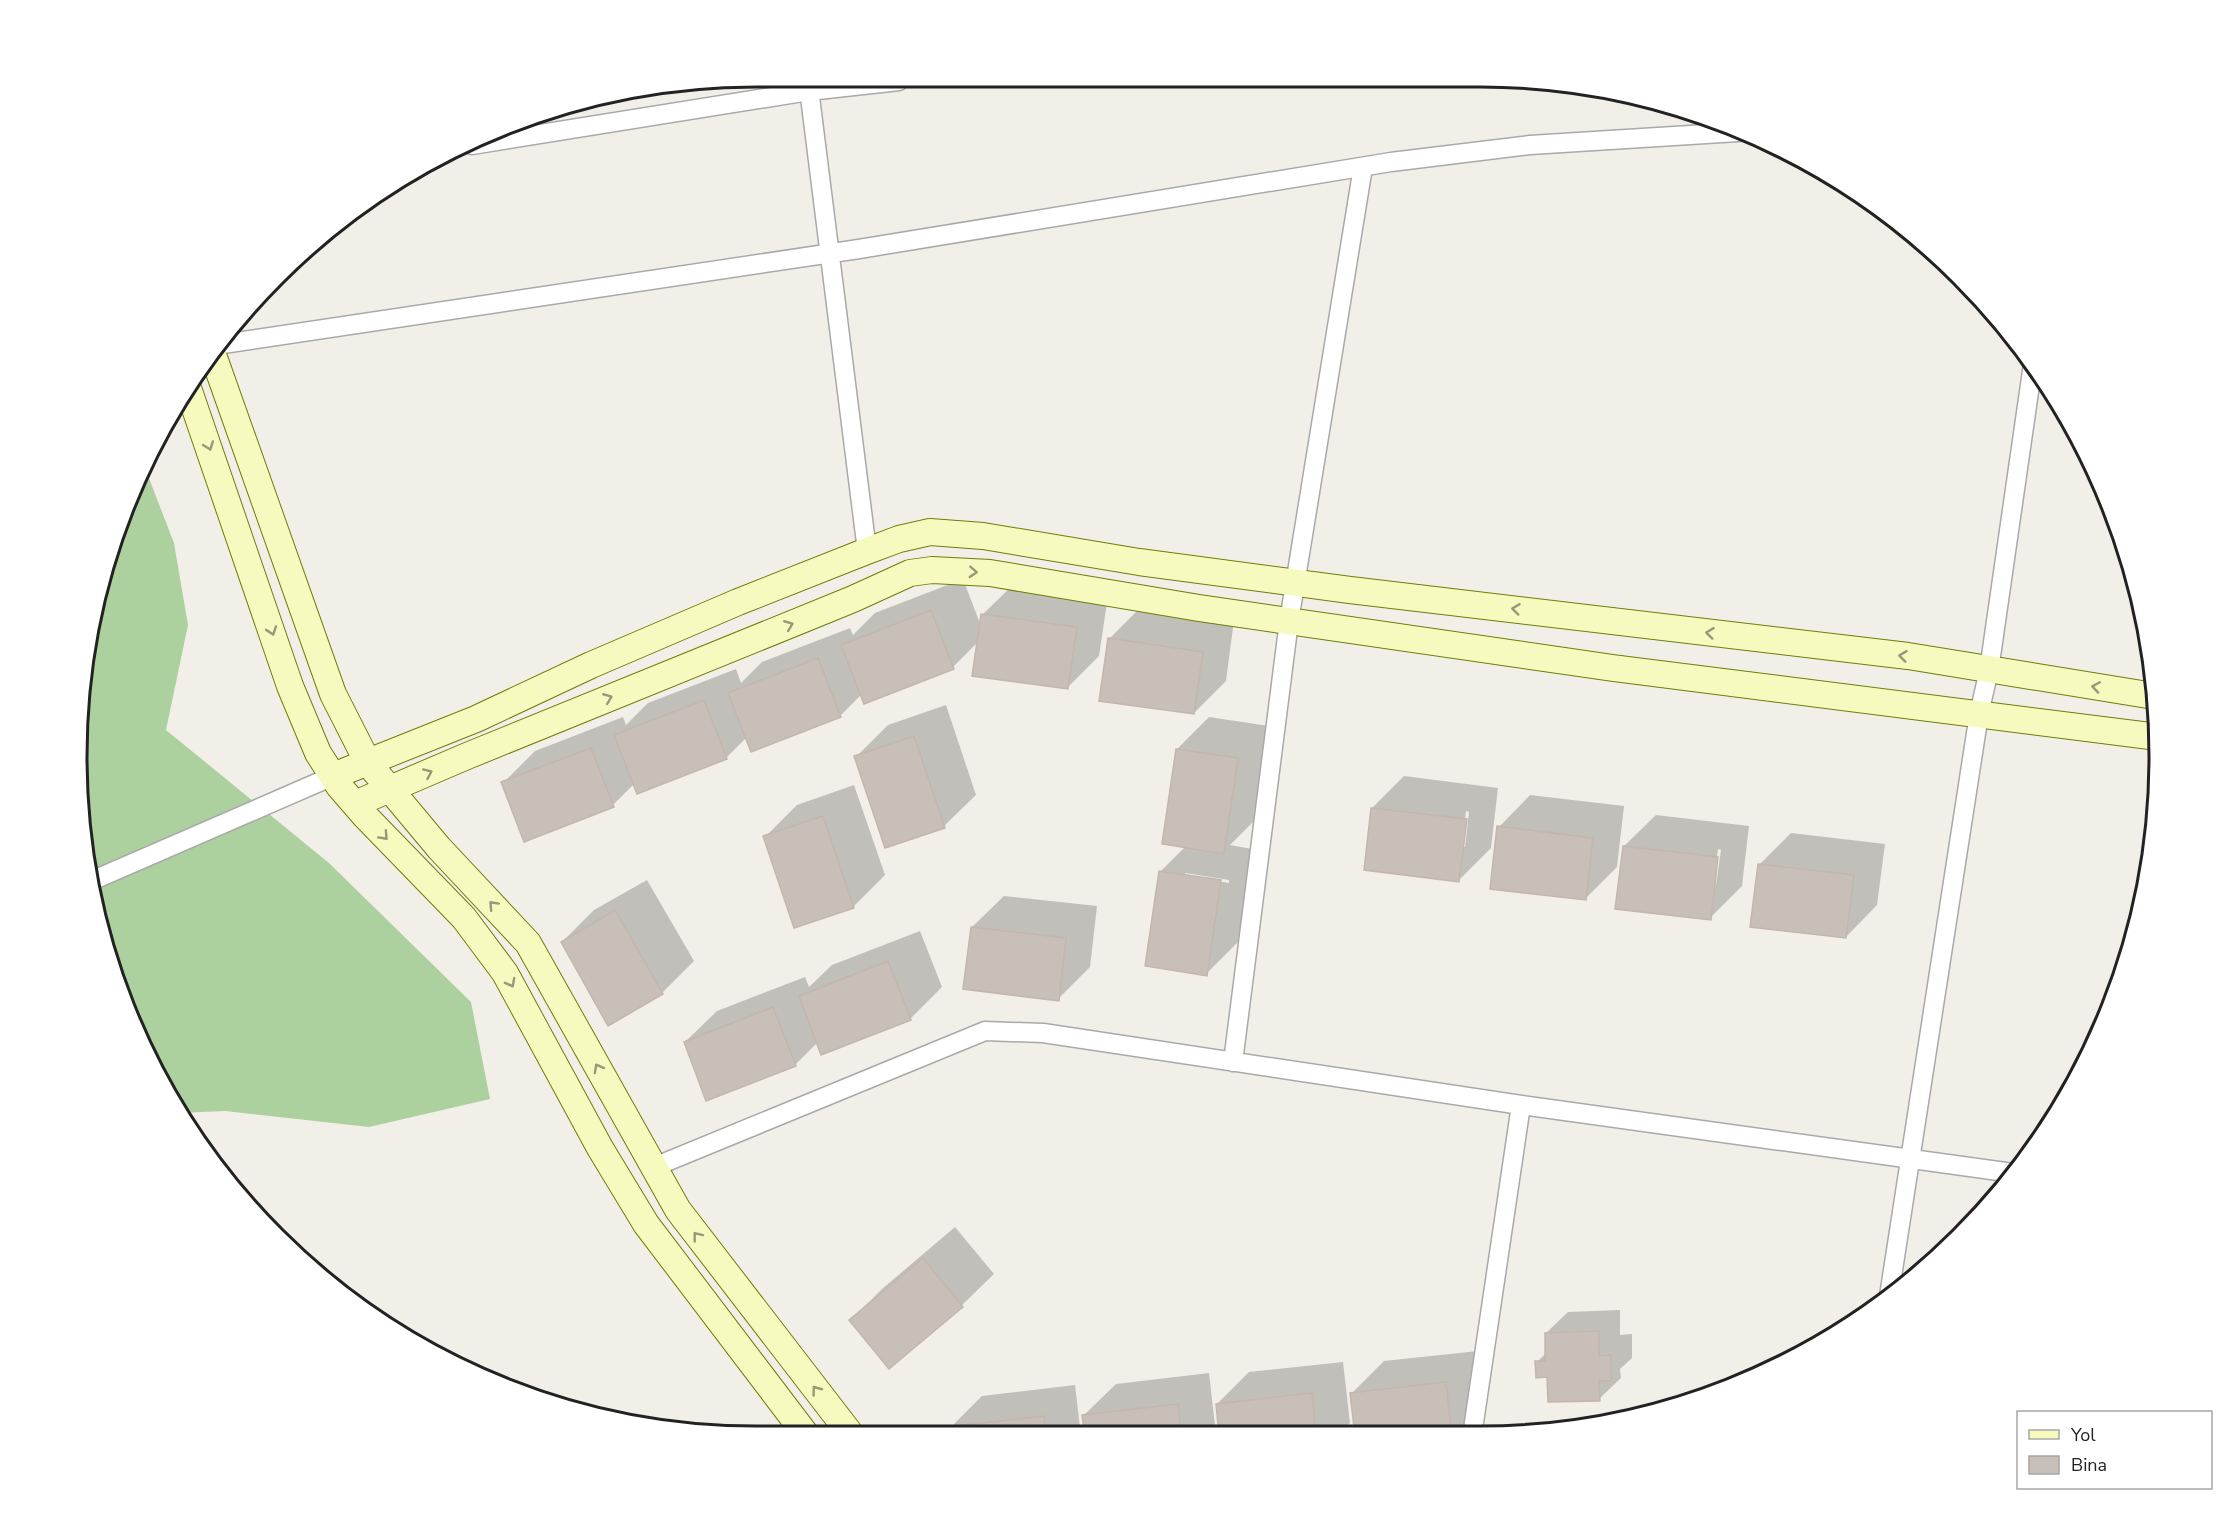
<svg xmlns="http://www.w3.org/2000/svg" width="2236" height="1513" font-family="'Nunito Sans',sans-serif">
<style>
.forest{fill:#add19e}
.shadow{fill:#0003;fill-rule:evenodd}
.building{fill:#c7bfb8;stroke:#c4b6ab;stroke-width:1.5}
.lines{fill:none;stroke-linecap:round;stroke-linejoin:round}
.street-casing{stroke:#a9a9a9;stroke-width:21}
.secondary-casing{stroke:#707d05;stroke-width:28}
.street{stroke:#fff;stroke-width:18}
.secondary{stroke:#f7fabf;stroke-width:26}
.oneway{stroke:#979978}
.rim{fill:none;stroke:#222;stroke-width:3}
</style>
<rect width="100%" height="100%" fill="#f2efe9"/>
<!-- forest -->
<path class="forest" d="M 145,468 L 174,543 L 188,625 L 166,730 L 329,863 L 471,1002 L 490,1099 L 369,1127 L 225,1111 L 180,1113 L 167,1096 L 113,975 L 90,890 L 78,712 L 90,623 L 128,497 Z"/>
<!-- shadow -->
<path class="shadow" d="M 963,579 L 981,626 L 983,614 L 1015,583 L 1108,596 L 1099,656 L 1067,688 L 979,641 L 953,667 L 862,694 L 840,716 L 747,737 L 726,758 L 634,784 L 613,805 L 503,783 L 535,751 L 623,717 L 626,725 L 648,703 L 736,669 L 741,683 L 762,662 L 850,628 L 853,635 L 875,613 Z
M 1141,607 L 1234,620 L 1226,681 L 1194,713 L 1109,639 Z
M 946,705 L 976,795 L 944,826 L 856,757 L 888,725 Z
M 1209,717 L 1269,726 L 1255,820 L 1230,845 L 1252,849 L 1238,942 L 1206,974 L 1161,871 L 1186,846 L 1164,843 L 1177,749 ZM 1185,873 L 1229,880 L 1229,883 L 1185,876 Z
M 1404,776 L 1498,788 L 1491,848 L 1459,880 L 1372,808 ZM 1466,811 L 1469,812 L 1465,847 L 1462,847 Z
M 854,785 L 885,875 L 853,907 L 765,837 L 797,805 Z
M 1530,795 L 1624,806 L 1617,867 L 1585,899 L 1499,827 Z
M 1656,815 L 1749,826 L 1742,886 L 1710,918 L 1624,846 ZM 1718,849 L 1721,850 L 1716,885 L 1713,885 Z
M 1791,833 L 1885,844 L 1877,905 L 1846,937 L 1759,865 Z
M 647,880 L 694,961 L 662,993 L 562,942 L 594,910 Z
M 1004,896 L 1097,906 L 1090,967 L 1058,999 L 972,927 Z
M 920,931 L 942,987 L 910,1019 L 818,1042 L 795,1065 L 685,1042 L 717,1011 L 805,977 L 809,987 L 832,965 Z
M 955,1227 L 994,1274 L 962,1305 L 889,1366 L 851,1320 L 882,1289 Z
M 1620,1310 L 1620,1335 L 1632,1334 L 1632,1358 L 1620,1369 L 1621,1378 L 1599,1399 L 1549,1376 L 1537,1362 L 1547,1352 L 1546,1333 L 1568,1312 Z
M 1478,1351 L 1484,1412 L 1459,1436 L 1357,1436 L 1352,1393 L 1384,1361 Z
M 1343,1362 L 1350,1423 L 1336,1436 L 1221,1436 L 1217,1404 L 1249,1372 Z
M 1209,1373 L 1216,1434 L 1213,1436 L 1086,1436 L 1084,1415 L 1116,1384 Z
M 1075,1385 L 1081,1436 L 951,1436 L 950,1428 L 982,1396 Z"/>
<!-- building -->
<path class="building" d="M 931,610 L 954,669 L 864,704 L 841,645 Z
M 981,614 L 1077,627 L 1068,689 L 972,676 Z
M 1108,638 L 1203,652 L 1194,714 L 1099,701 Z
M 818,658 L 841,717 L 751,752 L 728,693 Z
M 704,700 L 727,759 L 637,794 L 614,735 Z
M 914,736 L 945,828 L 885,848 L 854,756 Z
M 591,748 L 614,807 L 524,842 L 501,782 Z
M 1176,749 L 1238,758 L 1224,854 L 1162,844 Z
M 1371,808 L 1467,819 L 1459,882 L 1364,870 Z
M 823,816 L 854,908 L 794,928 L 763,836 Z
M 1497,826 L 1593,838 L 1586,900 L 1490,889 Z
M 1623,846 L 1718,857 L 1711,920 L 1615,909 Z
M 1758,864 L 1854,875 L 1846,938 L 1750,927 Z
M 1159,871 L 1221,880 L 1207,976 L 1145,966 Z
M 615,910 L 663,994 L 608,1026 L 561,942 Z
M 971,927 L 1066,938 L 1059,1001 L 963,989 Z
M 888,961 L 911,1020 L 821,1055 L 799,996 Z
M 773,1007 L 796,1066 L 706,1101 L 684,1042 Z
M 923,1258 L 963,1307 L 889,1369 L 849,1320 Z
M 1599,1331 L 1599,1356 L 1611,1355 L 1611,1381 L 1599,1381 L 1600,1401 L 1548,1402 L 1547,1377 L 1536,1378 L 1535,1361 L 1545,1361 L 1545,1333 Z
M 1446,1382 L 1452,1436 L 1355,1436 L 1350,1393 Z
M 1312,1393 L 1316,1436 L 1219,1436 L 1216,1404 Z
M 1178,1404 L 1181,1436 L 1085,1436 L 1082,1415 Z
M 1044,1416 L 1046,1436 L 949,1436 L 948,1427 Z"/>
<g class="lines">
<!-- street casing -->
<g class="street-casing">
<path id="street" d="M 808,81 L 867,551
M 472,145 L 809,91 L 899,81
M 216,345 L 859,249 L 1391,162 L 1530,145 L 1738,132
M 89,882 L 333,776
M 1233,1062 L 1289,621 L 1363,167
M 654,1167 L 985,1031 L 1043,1033 L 1521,1105 L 2013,1173
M 1889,1296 L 1979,714 L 1989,670 L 2033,364
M 1472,1436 L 1521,1105"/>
</g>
<!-- secondary casing -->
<g class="secondary-casing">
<path id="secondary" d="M 212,352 L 333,694 L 368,763 L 439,848 L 528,943 L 678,1210 L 852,1436
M 189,391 L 290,686 L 318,753 L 339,786 L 365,816 L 464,918 L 505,973 L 600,1148 L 646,1224 L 807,1436
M 333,776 L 476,719 L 591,665 L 738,602 L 867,551 L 899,539 L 930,532 L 983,536 L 1139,562 L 1350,590 L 1908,656 L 2154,696
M 355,804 L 467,756 L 853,599 L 910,573 L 932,570 L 990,573 L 1199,608 L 1613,668 L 2158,737"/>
</g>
<!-- street -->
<use href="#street" class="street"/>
<!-- secondary -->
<use href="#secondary" class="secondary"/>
</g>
<!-- one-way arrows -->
<defs><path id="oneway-chevron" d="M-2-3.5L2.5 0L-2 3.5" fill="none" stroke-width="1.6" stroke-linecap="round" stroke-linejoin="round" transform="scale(1.5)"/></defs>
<g class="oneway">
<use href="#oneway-chevron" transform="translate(209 446) rotate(70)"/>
<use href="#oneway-chevron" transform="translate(973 572) rotate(3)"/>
<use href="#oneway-chevron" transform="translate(1516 609) rotate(-173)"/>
<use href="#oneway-chevron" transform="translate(789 625) rotate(-22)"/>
<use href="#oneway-chevron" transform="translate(272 631) rotate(71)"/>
<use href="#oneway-chevron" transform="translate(1710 633) rotate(-173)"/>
<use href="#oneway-chevron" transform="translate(1903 656) rotate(-173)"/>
<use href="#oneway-chevron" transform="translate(2096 687) rotate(-171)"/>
<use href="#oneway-chevron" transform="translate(608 698) rotate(-22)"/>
<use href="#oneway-chevron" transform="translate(428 773) rotate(-24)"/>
<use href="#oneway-chevron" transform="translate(384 836) rotate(47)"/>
<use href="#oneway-chevron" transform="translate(493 905) rotate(-133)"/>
<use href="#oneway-chevron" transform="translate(511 983) rotate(62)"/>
<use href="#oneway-chevron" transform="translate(598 1068) rotate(-119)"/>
<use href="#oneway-chevron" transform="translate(697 1236) rotate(-128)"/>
<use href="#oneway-chevron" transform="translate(816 1390) rotate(-127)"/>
</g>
<!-- crop -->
<path d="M0 0H2236V1513H0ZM756 87H1480A669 669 0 0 1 2149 756V757A669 669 0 0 1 1480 1426H756A669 669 0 0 1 87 757V756A669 669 0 0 1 756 87Z" fill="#fff" fill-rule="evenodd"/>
<path class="rim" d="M756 87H1480A669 669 0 0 1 2149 756V757A669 669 0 0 1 1480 1426H756A669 669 0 0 1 87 757V756A669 669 0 0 1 756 87Z"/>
<!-- legend -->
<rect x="2017" y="1411" width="195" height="78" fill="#ffffff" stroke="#a7a7a7" stroke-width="1.5"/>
<rect x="2029" y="1430" width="30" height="9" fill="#f7fabf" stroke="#a7a7a7" stroke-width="1.5"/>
<text x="2071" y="1441" font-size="18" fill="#222222">Yol</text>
<rect x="2029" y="1456" width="30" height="18" fill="#c7bfb8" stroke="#a7a7a7" stroke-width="1.5"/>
<text x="2071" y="1471" font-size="18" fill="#222222">Bina</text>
</svg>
